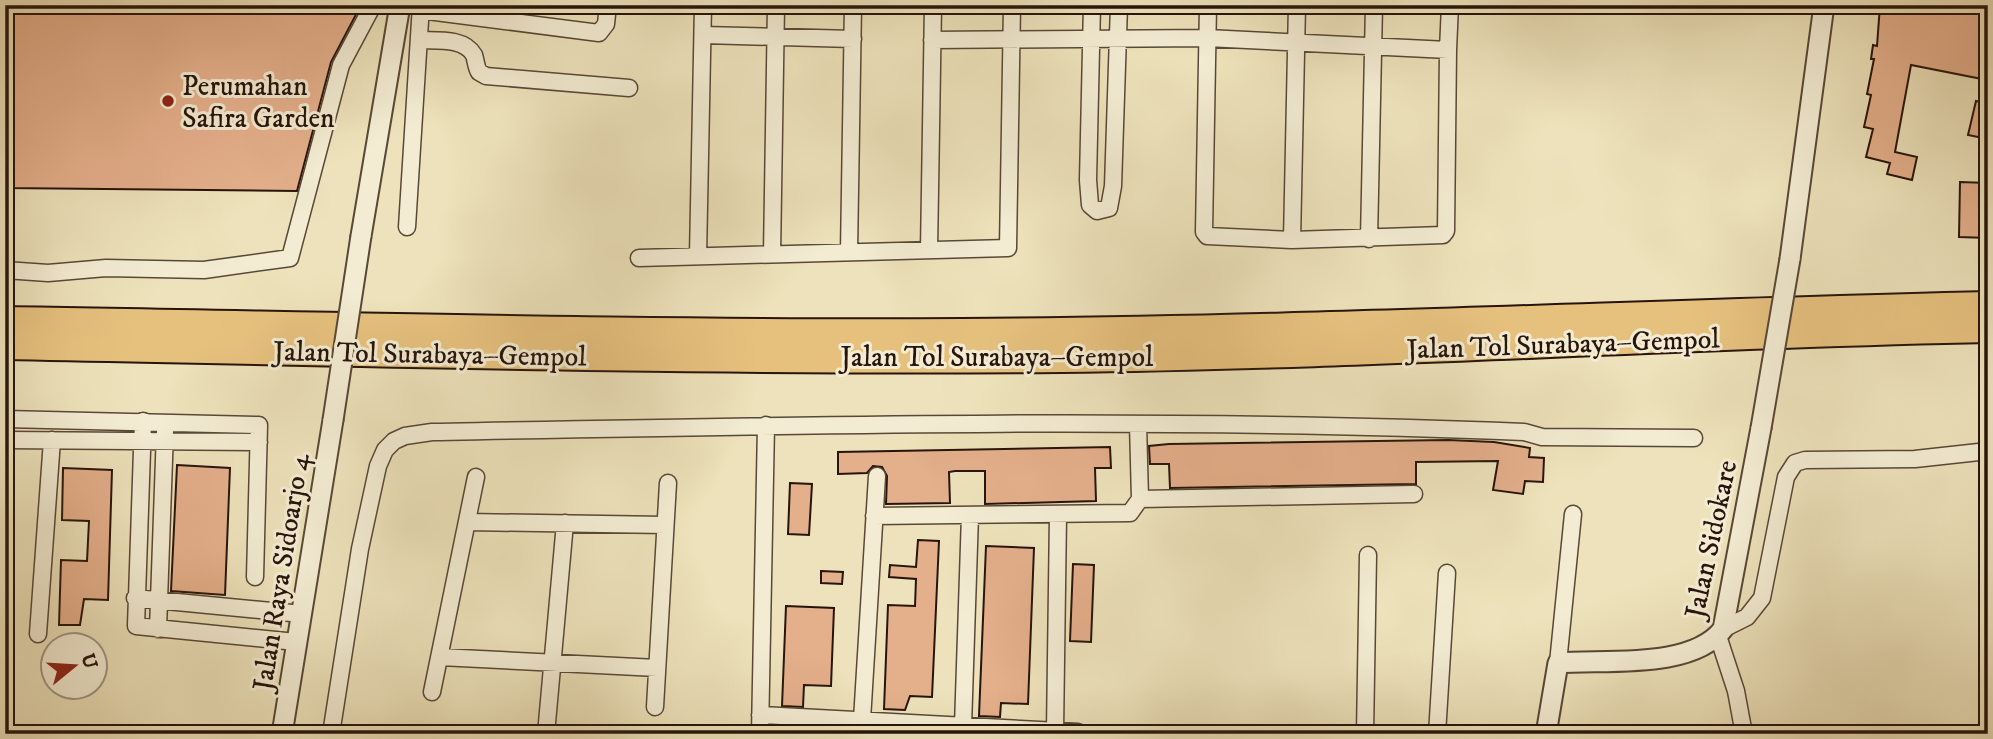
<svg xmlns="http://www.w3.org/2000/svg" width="1993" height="739" font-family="'IM FELL DW Pica',serif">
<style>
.building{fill:#e4af8b;stroke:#27140b;stroke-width:2}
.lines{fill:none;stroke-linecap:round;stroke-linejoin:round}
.minor-casing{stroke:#584837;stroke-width:19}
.tertiary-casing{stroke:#584837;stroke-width:23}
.motorway-casing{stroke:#27140b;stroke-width:32}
.minor{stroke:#f3ecd3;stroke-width:16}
.tertiary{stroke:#f3ecd3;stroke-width:19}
.motorway{stroke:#e6c17e;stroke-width:28}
.tertiary-bridge-casing{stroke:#584837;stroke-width:23;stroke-linecap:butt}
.tertiary-bridge{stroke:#f3ecd3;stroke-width:19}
.poi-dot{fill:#8f2418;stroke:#f3ecd3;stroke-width:2.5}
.labels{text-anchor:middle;stroke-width:6;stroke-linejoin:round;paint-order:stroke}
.poi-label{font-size:28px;fill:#27140b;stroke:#f3ecd3;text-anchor:start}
.street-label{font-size:28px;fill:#27140b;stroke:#f3ecd3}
</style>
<rect width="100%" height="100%" fill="#ede2bb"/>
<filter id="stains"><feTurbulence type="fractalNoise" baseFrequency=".00286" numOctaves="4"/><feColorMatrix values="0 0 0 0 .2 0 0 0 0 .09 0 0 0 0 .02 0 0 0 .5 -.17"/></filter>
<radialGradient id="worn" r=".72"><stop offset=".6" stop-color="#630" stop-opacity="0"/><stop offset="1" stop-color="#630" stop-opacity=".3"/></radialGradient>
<!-- building -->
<path class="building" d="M 5,5 L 361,5 L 331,62 L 297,191 L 5,188 Z
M 1880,5 L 1988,5 L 1988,53 L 1982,79 L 1911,65 L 1895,152 L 1917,157 L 1912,180 L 1887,174 L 1890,163 L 1866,157 L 1873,129 L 1864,127 L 1871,95 L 1867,94 L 1874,59 L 1871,59 L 1873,45 L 1877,46 Z
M 1976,101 L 1988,103 L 1988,139 L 1968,135 Z
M 1960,182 L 1988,183 L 1988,238 L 1959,237 Z
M 1448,440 L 1494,442 L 1530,448 L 1529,457 L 1544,458 L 1543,482 L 1525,481 L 1523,494 L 1493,490 L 1498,461 L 1416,462 L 1416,484 L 1170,488 L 1169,464 L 1150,464 L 1149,446 L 1169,444 Z
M 1110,447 L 1111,468 L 1095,468 L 1096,501 L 985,504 L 985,471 L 955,471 L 949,472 L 950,503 L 886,504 L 887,476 L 882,467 L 873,466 L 867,473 L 838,474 L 838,452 Z
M 177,465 L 230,468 L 225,595 L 171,591 Z
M 63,468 L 112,470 L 108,600 L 84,599 L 80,625 L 59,625 L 61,560 L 87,561 L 89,521 L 62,520 Z
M 790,483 L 812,484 L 809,535 L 788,534 Z
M 918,540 L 939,541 L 932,697 L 910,696 L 905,710 L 884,709 L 888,605 L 915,606 L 916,579 L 889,577 L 890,565 L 916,567 Z
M 986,546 L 1034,548 L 1028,704 L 1001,703 L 1000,717 L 979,716 Z
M 1073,564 L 1094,565 L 1091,642 L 1070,641 Z
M 821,571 L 843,572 L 842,584 L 821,583 Z
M 786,606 L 834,608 L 831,686 L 804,685 L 803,707 L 782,706 Z"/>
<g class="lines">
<!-- minor casing -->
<g class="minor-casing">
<path id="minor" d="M 1092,5 L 1088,180 L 1090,205 L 1097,211 L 1109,208 L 1113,186 L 1119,5
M 420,10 L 599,33 L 606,24 L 608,5
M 703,35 L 853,39
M 419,40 C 436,41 464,37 474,55 C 476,61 476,67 479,72 L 486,76 L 629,88
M 932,40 L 1207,38 L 1448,50 L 1446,231 L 1443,235 L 1292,240 L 1207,236 L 1204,232 L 1208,5
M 1448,50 L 1450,5
M 407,227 L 421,5
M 1369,239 L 1374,5
M 1292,240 L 1297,5
M 929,250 L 933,5
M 849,252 L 853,5
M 772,254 L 776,5
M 698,256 L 703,5
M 639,258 L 1008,248 L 1012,5
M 5,270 L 48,273 L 106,268 L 204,270 L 290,258 L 341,65 L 373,5
M 5,419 L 259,425 L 255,577
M 143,421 L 136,626 L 296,642
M 5,440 L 259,442
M 1140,499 L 1414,494
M 874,516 L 1130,513 L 1140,499 L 1138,424
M 467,522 L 665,525
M 135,598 L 302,614
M 158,629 L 165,431
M 1723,629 L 1747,617 L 1762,598 L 1786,477 L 1795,463 L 1805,460 L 1915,459 L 1988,451
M 38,634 L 52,440
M 1718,636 L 1736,691 L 1744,734
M 440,657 L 657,668
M 1558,663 L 1573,514
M 432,692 L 476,477
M 655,707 L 668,483
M 760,715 L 1078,732
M 862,720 L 877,476
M 963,726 L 970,515
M 1055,731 L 1058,515
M 331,734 L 360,549 L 378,466 L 385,450 L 394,441 L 405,436 L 432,432 C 796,425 1161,417 1524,432 L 1542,437 L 1694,438
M 546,734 L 565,523
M 760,734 L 766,425
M 1339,734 L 1362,734
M 1365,734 L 1368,555
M 1437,734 L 1447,573"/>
</g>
<!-- tertiary casing -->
<g class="tertiary-casing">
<path id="tertiary" d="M 361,236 L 400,5
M 1790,259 L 1824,5
M 282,734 L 333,420
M 1546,734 L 1558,663 C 1604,659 1692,670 1723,629 L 1761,428"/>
</g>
<!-- motorway casing -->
<g class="motorway-casing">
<path id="motorway" d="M 5,321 C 324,326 643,335 962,333 C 1304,331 1646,314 1988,306
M 5,345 C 357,352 709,361 1061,358 C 1370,355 1679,334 1988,328"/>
</g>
<!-- minor -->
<use href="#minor" class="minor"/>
<!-- tertiary -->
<use href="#tertiary" class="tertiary"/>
<!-- motorway -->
<use href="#motorway" class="motorway"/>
<!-- tertiary-bridge casing -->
<g class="tertiary-bridge-casing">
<path id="tertiary-bridge" d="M 333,420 L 361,236
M 1761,428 L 1790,259"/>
</g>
<!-- tertiary-bridge -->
<use href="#tertiary-bridge" class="tertiary-bridge"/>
</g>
<!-- markers -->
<circle class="poi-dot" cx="168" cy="101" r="7"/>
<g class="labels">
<!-- poi labels -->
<g class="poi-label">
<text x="182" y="95">Perumahan<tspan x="182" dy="32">Safira Garden</tspan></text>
</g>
<!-- street labels -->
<g class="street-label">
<text transform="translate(1563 343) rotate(-2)" y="10">Jalan Tol Surabaya–Gempol</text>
<text transform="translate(430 353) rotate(1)" y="10">Jalan Tol Surabaya–Gempol</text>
<text x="997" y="366">Jalan Tol Surabaya–Gempol</text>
<text transform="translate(1710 539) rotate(-78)" y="10">Jalan Sidokare</text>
<text transform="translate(280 572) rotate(-81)" y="10">Jalan Raya Sidoarjo 4</text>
</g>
</g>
<!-- margin -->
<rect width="1993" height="739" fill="none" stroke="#ede2bb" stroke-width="28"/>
<rect x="7" y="7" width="1979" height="725" fill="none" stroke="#27140b" stroke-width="3.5"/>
<rect x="14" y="14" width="1965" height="711" fill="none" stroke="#27140b" stroke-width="2"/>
<!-- north arrow -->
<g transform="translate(74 666) rotate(72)"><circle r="33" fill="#f3ecd3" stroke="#a19683" stroke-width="2"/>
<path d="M0-5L12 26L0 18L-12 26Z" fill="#8f2418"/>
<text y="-10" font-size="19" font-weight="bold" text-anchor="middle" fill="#27140b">U</text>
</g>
<rect width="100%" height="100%" filter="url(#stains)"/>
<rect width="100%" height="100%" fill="url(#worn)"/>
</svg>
